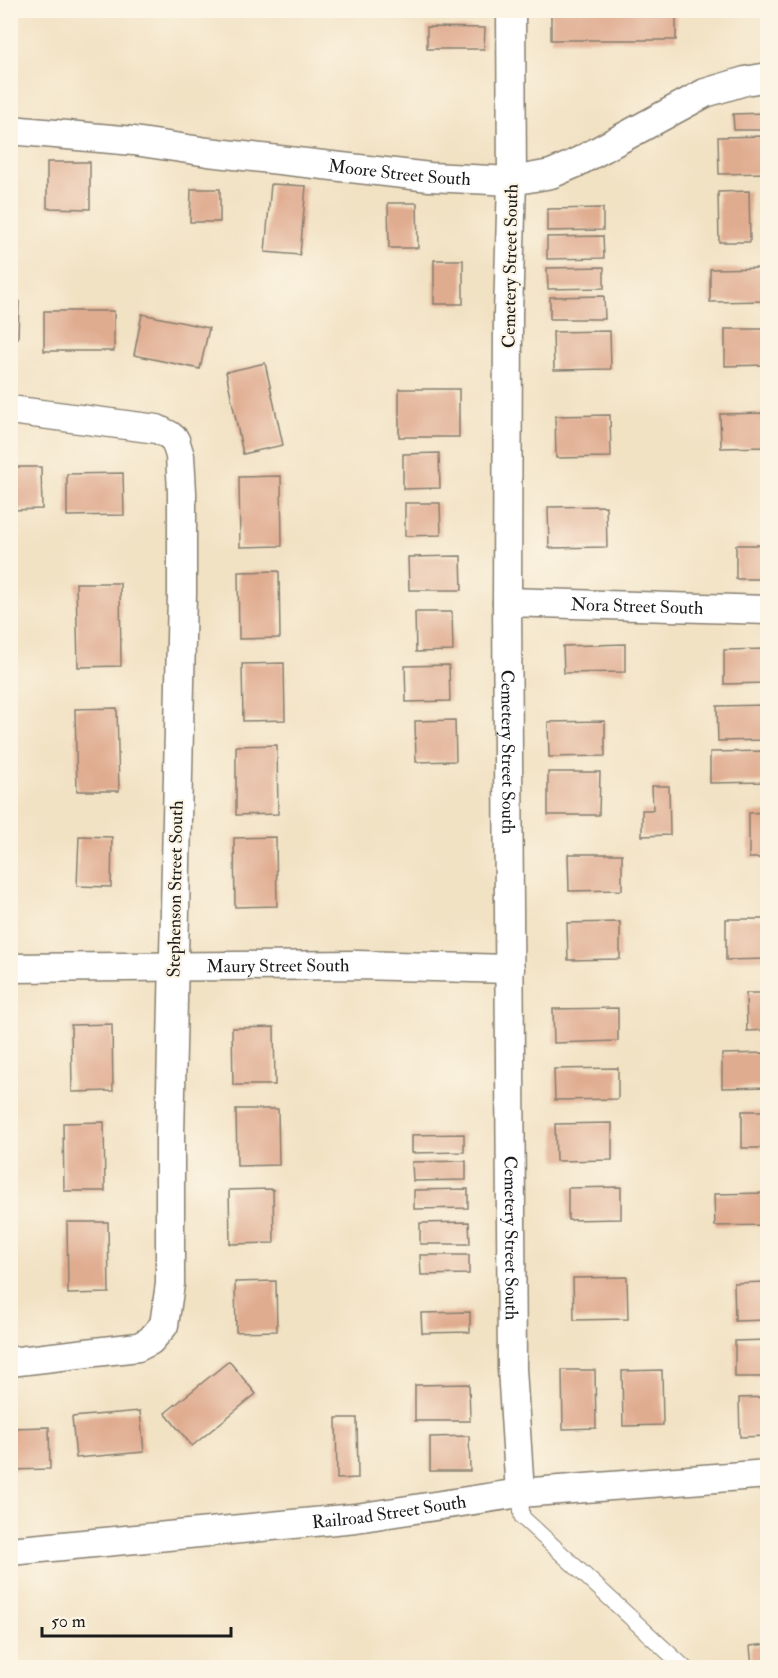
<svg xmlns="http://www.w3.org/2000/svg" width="778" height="1678" font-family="'IM FELL Double Pica',serif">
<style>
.building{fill:#e0ac90}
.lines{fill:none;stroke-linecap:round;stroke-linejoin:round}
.service-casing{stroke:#877f70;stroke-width:17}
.minor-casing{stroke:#877f70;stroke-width:31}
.service{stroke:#fff;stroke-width:15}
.minor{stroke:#fff;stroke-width:28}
.labels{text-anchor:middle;stroke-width:4.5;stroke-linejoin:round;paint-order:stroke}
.street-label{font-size:18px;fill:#1c1c1c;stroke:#fcf5e5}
</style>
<rect width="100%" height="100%" fill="#fcf5e5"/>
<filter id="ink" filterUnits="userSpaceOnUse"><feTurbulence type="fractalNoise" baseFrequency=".0167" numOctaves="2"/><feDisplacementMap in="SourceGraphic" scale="12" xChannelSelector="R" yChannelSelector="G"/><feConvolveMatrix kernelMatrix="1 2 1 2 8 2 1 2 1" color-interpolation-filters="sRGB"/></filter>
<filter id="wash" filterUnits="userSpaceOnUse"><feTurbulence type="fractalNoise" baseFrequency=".008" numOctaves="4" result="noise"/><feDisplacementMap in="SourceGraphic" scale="24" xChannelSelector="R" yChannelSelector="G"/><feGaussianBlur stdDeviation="1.35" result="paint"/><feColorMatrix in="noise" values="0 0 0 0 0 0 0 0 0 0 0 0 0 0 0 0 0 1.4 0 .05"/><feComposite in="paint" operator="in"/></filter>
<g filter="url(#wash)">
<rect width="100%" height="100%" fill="#f2e2c4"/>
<g id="blocks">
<!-- building -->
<path class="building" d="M 551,10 L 676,10 L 676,40 L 551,40 Z
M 427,27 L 485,28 L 484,49 L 427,49 Z
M 768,113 L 768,130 L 734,130 L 733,114 Z
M 768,136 L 768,173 L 719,174 L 718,137 Z
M 47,162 L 90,162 L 90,209 L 47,208 Z
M 271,184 L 306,186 L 300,255 L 265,252 Z
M 191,189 L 220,189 L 220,222 L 190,222 Z
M 749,191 L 750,242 L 719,242 L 718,192 Z
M 388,203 L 417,203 L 418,248 L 389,248 Z
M 603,208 L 603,230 L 547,231 L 547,209 Z
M 603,236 L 604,258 L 547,259 L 547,237 Z
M 434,260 L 463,260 L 463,304 L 434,304 Z
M 604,267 L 604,288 L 548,289 L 547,268 Z
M 767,268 L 768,301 L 710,302 L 710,269 Z
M 604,296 L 605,319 L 550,319 L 550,297 Z
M 10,301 L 19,301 L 18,338 L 10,338 Z
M 44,311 L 114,311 L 114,351 L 44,351 Z
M 142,314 L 209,328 L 200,369 L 134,355 Z
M 725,329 L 768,329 L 768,365 L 725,366 Z
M 610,331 L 611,369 L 554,370 L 553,332 Z
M 265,363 L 283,445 L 243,454 L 226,372 Z
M 399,389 L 459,389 L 459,437 L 399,437 Z
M 768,413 L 768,447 L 721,448 L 720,414 Z
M 610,415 L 611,457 L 556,458 L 555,416 Z
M 439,453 L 440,488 L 403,489 L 403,454 Z
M 10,467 L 41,467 L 42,509 L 10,510 Z
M 123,473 L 124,515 L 67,516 L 67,474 Z
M 281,476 L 282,546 L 240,547 L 239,477 Z
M 405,503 L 440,503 L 441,535 L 405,536 Z
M 606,506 L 607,547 L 549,548 L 548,507 Z
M 736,545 L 768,545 L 768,579 L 736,579 Z
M 461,556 L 462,590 L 409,590 L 408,557 Z
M 279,571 L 280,638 L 239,639 L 238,572 Z
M 76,583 L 120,583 L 121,666 L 78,667 Z
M 415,612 L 452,612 L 453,651 L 416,652 Z
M 625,644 L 625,672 L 564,673 L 563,646 Z
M 768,649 L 768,683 L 724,684 L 724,650 Z
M 284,663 L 285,720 L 243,721 L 242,664 Z
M 449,665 L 450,701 L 406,702 L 405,666 Z
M 768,705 L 768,740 L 718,741 L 717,706 Z
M 117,708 L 119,791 L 77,791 L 75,709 Z
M 455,720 L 456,761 L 416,762 L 415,721 Z
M 605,721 L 605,756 L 549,757 L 548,722 Z
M 277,745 L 278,814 L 236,815 L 236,746 Z
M 768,751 L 768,782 L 710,783 L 710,752 Z
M 548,772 L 600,772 L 599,815 L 548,815 Z
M 652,786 L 669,786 L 670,835 L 642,836 L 642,810 L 653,810 Z
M 768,812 L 768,858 L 749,858 L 749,813 Z
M 79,836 L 112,837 L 111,887 L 77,886 Z
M 276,837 L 277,906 L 235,907 L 234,838 Z
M 568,854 L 622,854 L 622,890 L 569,891 Z
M 726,919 L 768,919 L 768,959 L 726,960 Z
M 620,922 L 620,959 L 568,960 L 567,923 Z
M 746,993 L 768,993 L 768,1030 L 747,1031 Z
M 618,1008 L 618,1041 L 554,1043 L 553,1009 Z
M 112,1024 L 113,1091 L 72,1092 L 71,1025 Z
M 274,1027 L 275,1085 L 233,1085 L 232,1028 Z
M 10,1047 L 13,1047 L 13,1066 L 10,1066 Z
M 768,1053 L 768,1087 L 722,1088 L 722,1054 Z
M 618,1068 L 618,1099 L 555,1100 L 554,1069 Z
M 236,1109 L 278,1109 L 279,1165 L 237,1166 Z
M 742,1111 L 768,1111 L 768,1148 L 742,1148 Z
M 104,1122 L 105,1191 L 64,1191 L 63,1123 Z
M 612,1123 L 612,1160 L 556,1161 L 555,1124 Z
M 464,1134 L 464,1152 L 412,1153 L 412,1135 Z
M 466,1161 L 466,1180 L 413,1181 L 412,1162 Z
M 621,1187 L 621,1219 L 568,1220 L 568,1188 Z
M 273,1189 L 274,1243 L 230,1244 L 229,1190 Z
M 468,1189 L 468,1208 L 414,1209 L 414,1190 Z
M 768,1193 L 768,1225 L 715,1226 L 714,1194 Z
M 67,1222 L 108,1222 L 109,1293 L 68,1294 Z
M 469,1222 L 470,1244 L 420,1244 L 420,1223 Z
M 420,1255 L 469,1255 L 469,1274 L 421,1275 Z
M 627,1277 L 628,1319 L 574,1320 L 573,1278 Z
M 276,1281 L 277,1331 L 236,1332 L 235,1282 Z
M 768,1282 L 768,1320 L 735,1321 L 734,1283 Z
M 470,1312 L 470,1332 L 422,1333 L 421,1313 Z
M 768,1340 L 768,1377 L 735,1377 L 735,1341 Z
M 229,1361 L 256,1394 L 192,1446 L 165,1413 Z
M 562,1370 L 595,1370 L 596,1428 L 563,1429 Z
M 662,1370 L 663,1425 L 623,1426 L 622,1371 Z
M 469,1384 L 470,1421 L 415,1421 L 415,1385 Z
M 768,1397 L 768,1436 L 740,1437 L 739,1398 Z
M 140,1411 L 144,1452 L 76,1458 L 72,1417 Z
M 336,1418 L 357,1418 L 358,1478 L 337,1479 Z
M 49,1427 L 50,1469 L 10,1470 L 10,1428 Z
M 469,1436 L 470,1471 L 430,1471 L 430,1437 Z
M 768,1644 L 768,1668 L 752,1668 L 750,1646 Z"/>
</g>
</g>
<g filter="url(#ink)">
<use href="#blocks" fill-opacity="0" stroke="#877f70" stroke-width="1.5"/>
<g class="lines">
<!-- service casing -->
<g class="service-casing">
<path id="service" d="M 520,1493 L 522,1517 L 685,1668"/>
</g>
<!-- minor casing -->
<g class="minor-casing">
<g id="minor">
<path id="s1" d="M 511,10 L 512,181 L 508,314 L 507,602 L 512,1369 L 520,1493"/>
<path id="s2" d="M 10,130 L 134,141 L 208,152 L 430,177 L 512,181 L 551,174 L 574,164 L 705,93 L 745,81 L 768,77"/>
<path d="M 10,410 L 157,429 L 169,435 L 175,440 L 180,456 L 182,492 L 182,593 L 170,1136 L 170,1284 L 164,1325 L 150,1341 L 138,1347 L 10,1362"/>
<path id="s3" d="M 507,602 L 768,610"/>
<path id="s4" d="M 10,968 L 357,965 L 510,969"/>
<path id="s5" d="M 10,1551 L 356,1518 L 520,1493 L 768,1474"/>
</g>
</g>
<!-- service -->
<use href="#service" class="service"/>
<!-- minor -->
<use href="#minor" class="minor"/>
</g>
</g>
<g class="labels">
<!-- street labels -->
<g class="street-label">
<text dy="6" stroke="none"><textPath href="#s2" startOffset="392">Moore Street South</textPath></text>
<text transform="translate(510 266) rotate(-89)" y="6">Cemetery Street South</text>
<text dy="6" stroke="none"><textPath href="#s3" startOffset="130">Nora Street South</textPath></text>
<text dy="6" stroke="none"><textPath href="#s1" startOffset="742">Cemetery Street South</textPath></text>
<text transform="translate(175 889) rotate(-89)" y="6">Stephenson Street South</text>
<text dy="6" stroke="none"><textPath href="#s4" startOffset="268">Maury Street South</textPath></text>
<text dy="6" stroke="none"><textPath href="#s1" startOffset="1228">Cemetery Street South</textPath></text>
<text dy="6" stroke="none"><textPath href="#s5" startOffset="381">Railroad Street South</textPath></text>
</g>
</g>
<!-- margin -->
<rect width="778" height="1678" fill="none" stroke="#fcf5e5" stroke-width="36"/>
<!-- scale -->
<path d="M42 1627v9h189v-9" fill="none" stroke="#1c1c1c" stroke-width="3"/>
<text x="51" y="1627" font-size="18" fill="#1c1c1c" stroke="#fcf5e5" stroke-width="4.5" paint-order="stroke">50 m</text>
</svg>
